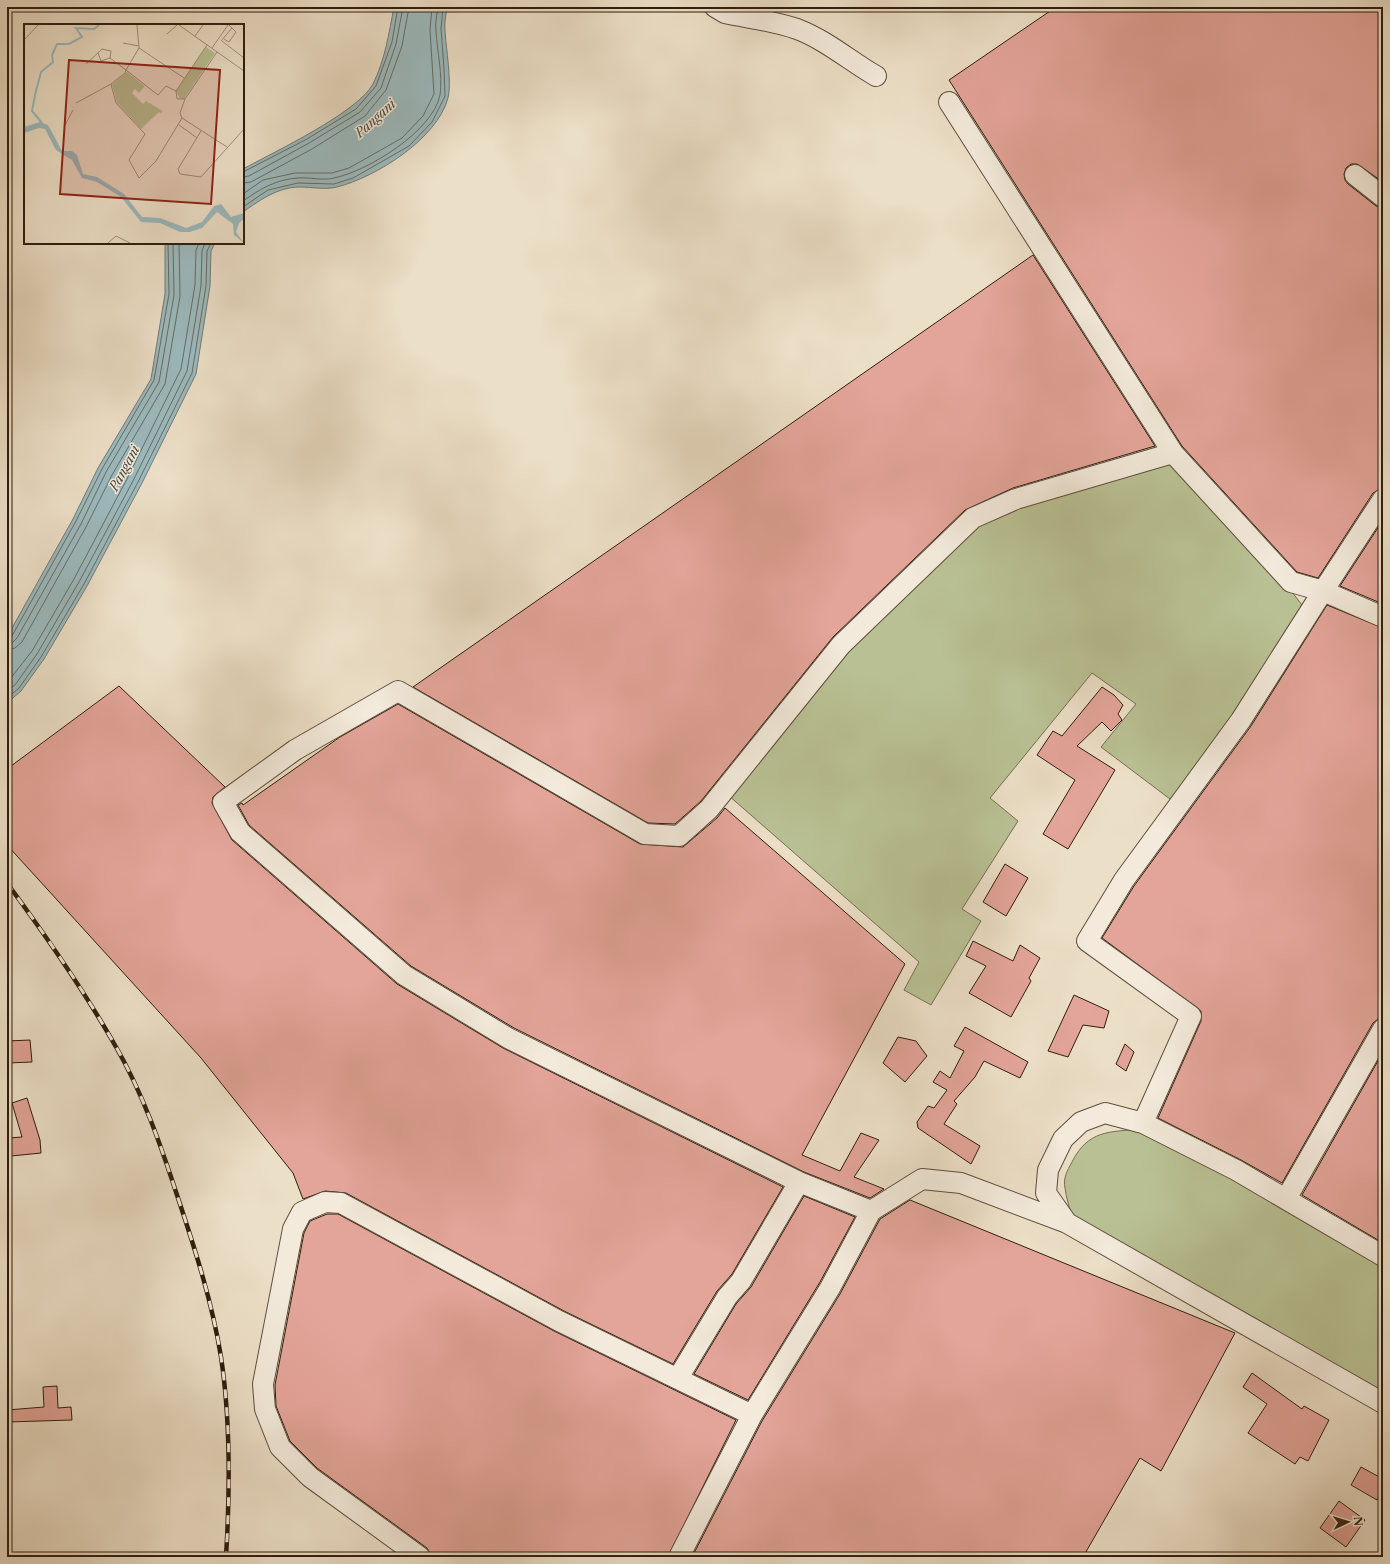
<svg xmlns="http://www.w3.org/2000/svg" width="1390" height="1564" font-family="'Libre Caslon Text',serif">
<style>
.green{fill:#b9c194;stroke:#746f51}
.water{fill:#9cbabe;stroke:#707b78}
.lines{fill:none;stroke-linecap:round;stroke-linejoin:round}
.shore{stroke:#666c66;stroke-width:1}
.building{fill:#e3a499;stroke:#2f1d0e}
.minor-casing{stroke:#5e4e3c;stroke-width:22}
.minor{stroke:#f3eadb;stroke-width:20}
.rail-casing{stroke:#2f1d0e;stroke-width:4.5}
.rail{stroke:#f3eadb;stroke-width:3;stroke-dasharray:9;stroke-linecap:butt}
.labels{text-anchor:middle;stroke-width:3;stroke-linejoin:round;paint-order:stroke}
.water-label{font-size:13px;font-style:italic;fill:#504c43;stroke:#f3eadb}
.inset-river{fill:none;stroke:#9cbabe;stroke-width:2}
.inset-road{fill:none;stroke:#a0917d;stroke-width:1}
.view{fill:#8f2418;fill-opacity:0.15;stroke:#8f2418;stroke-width:2}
.inset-edge{fill:none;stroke:#2f1d0e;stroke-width:2}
</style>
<rect width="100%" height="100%" fill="#ecdfc7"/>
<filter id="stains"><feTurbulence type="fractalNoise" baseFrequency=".005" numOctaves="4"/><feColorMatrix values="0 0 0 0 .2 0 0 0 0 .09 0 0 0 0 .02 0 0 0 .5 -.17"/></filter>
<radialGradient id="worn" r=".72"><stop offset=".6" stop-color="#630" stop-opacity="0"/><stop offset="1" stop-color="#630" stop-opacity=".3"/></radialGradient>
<!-- green -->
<path class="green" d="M 1173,462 L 1288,587 L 1306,610 L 1174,802 L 1101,747 L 1136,704 L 1092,673 L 990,798 L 1018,821 L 962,909 L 981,921 L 931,1005 L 904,990 L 919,962 L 728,795 L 846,649 L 977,523 L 1018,505 Z
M 1141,1129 L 1233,1176 L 1383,1264 L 1383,1395 L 1072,1218 C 1070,1208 1066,1198 1065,1188 C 1063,1178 1067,1171 1072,1162 C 1088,1130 1109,1132 1141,1129 Z"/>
<!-- water -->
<path class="water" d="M 394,7 L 447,7 C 446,15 444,23 445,31 C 446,48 452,83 448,98 C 437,139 376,177 337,187 C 325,190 312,187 300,187 C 278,187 260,200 243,212 L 243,169 C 274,152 357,113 373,84 C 385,60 389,33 394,7 Z
M 165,243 L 215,243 L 211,251 L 210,286 L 196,374 L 142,483 L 87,586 L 44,659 L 21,691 L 7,703 L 7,637 L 73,519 L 98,468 L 151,379 L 165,294 Z"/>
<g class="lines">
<!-- shore -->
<path class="shore" d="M 243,172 L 307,139 L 356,109 L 376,86 L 392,42 L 398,7
M 243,177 L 249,176 L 309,143 L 360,112 L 381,88 L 396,44 L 403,7
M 243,183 L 251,182 L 312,149 L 365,116 L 386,90 L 402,46 L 409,7
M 243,194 L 263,180 L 295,173 L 332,173 L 349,168 L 402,138 L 423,116 L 434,94 L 430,30 L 432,7
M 243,201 C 260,189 277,179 298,178 C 310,177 323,181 334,178 C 368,171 433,131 440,95 C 443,76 437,50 436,31 C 435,23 437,15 438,7
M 243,207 L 268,190 L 298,183 L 334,184 L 353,178 L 409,146 L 432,122 L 445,96 L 444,68 L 441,29 L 443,7
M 7,639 L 12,636 L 76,521 L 102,469 L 154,380 L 169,294 L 168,243
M 7,644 L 13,642 L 17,638 L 81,524 L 106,472 L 159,382 L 174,295 L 173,243
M 7,650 L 15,648 L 22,642 L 86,527 L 112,475 L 165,384 L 180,296 L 179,243
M 7,683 L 32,651 L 74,579 L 128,477 L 181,369 L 195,285 L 196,250 L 199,243
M 7,691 L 15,685 L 37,654 L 79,582 L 134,479 L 187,371 L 201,286 L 202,251 L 205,243
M 7,698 L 19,688 L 41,657 L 84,584 L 138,482 L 192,373 L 206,286 L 207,251 L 211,243"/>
</g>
<!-- building -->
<path class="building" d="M 1056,7 L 1383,7 L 1383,182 L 1357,164 L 1351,164 L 1346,168 L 1344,174 L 1345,180 L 1348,184 L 1376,206 L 1383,208 L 1383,488 L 1373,493 L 1318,578 L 1297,572 L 1182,446 L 949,80 Z
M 1033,255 L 1155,446 L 1013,488 L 965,510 L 833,637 L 701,801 L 675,824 L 648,823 L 413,687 Z
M 1383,520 L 1383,604 L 1340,586 Z
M 1327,605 L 1383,628 L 1383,1018 L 1378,1019 L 1373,1023 L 1282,1183 L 1241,1160 L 1158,1118 L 1201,1021 L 1201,1011 L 1102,938 L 1134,886 L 1251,726 Z
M 119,686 L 225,787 L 213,797 L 212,803 L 232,840 L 397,984 L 503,1048 L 783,1187 L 732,1274 L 717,1291 L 673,1364 L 564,1311 L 346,1193 L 325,1191 L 303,1199 L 293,1173 L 201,1058 L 7,845 L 7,769 Z
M 1102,687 L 1114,695 L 1123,705 L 1118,714 L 1122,720 L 1111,731 L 1102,722 L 1077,746 L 1115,770 L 1068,849 L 1043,834 L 1075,780 L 1037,755 L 1053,731 L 1062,736 Z
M 398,704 L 640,844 L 683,847 L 717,818 L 725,808 L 905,964 L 802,1155 L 840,1171 L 861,1133 L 879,1140 L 854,1177 L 884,1189 L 870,1198 L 804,1172 L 514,1028 L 411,966 L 249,825 L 238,805 L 242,803 L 243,805 L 340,737 Z
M 1005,864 L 1028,878 L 1006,916 L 983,902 Z
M 973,941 L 1013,961 L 1020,945 L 1040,958 L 1029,978 L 1031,981 L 1011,1017 L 969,993 L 986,966 L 966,956 Z
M 1074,995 L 1109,1011 L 1104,1028 L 1083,1025 L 1068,1057 L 1048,1051 Z
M 965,1027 L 1028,1062 L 1020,1078 L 984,1061 L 975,1077 L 954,1101 L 957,1104 L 944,1124 L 980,1146 L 971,1164 L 918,1128 L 917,1122 L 928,1106 L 934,1108 L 947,1090 L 933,1082 L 940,1071 L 950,1078 L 964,1051 L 954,1046 Z
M 898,1037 L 916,1041 L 927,1056 L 905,1082 L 883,1063 Z
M 30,1040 L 32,1062 L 7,1063 L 7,1041 Z
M 1125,1044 L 1134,1052 L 1126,1071 L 1116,1064 Z
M 1383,1052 L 1383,1243 L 1302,1195 Z
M 27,1098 L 40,1140 L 41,1153 L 11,1156 L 9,1138 L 22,1137 L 12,1103 Z
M 804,1196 L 855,1217 L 820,1282 L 748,1400 L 694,1374 L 736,1304 L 751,1287 Z
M 910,1200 L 1235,1333 L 1161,1471 L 1140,1458 L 1083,1557 L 692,1557 L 762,1421 L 840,1294 L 880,1219 Z
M 327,1214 L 338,1214 L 554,1331 L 736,1420 L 668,1557 L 431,1557 L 427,1548 L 317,1468 L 290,1441 L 276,1406 L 275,1385 L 304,1233 L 310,1221 Z
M 1252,1373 L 1302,1409 L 1304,1406 L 1329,1420 L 1308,1461 L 1300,1457 L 1295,1464 L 1248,1433 L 1267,1404 L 1243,1387 Z
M 57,1386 L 58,1408 L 71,1407 L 72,1420 L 8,1422 L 7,1410 L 44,1407 L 43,1387 Z
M 1361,1467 L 1383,1479 L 1383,1488 L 1377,1500 L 1351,1485 Z
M 1339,1501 L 1365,1520 L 1346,1547 L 1320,1528 Z"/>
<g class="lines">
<!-- minor casing -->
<g class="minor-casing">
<path id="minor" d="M 715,7 L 725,13 C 748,18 774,21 797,29 C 826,40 850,61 876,76
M 949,102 L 1173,453 L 1291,582 L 1323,591 L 1383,499
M 1355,175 L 1383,197
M 1143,1123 L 1191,1016 L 1087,941 L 1124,880 L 1241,720 L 1323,591 L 1383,617
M 1286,1199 L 1383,1029
M 871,1211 L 799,1182 L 508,1038 L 404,975 L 240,832 L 223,802 L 295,750 L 398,691 L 645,834 L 679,836 L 709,809 L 841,645 L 973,518 L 1016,499 L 1173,453
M 1067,1223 L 1046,1193 L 1048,1170 L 1063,1139 L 1081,1122 L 1105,1113 L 1143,1123 L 1236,1170 L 1383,1256
M 678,1378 L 727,1297 L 741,1281 L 799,1182
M 420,1557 L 310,1477 L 280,1447 L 265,1409 L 263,1384 L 293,1229 L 302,1212 L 325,1202 L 341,1203 L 559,1321 L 752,1415
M 679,1557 L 752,1415 L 830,1288 L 871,1211 L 922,1179 L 961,1183 L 1067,1223 L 1383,1403"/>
</g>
<!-- minor -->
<use href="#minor" class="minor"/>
<!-- rail casing -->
<g class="rail-casing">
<path id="rail" d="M 7,883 C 46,936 84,990 116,1047 C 142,1092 160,1143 176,1192 C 194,1246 212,1301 221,1357 C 231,1423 230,1491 226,1557"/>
</g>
<!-- rail -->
<use href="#rail" class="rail"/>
</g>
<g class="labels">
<!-- water labels -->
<g class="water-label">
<text transform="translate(375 118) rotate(-42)" y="5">Pangani</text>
<text transform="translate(124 468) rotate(-62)" y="5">Pangani</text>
</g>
</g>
<!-- overview -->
<g transform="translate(24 24)">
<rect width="220" height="220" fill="#ecdfc7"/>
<path d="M 182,23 L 191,29 L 160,75 L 156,75 L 152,67 ZM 103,48 L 121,62 L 115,69 L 111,65 L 108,69 L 119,80 L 122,77 L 139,87 L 137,89 L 135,88 L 117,105 L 93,79 L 88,60 Z" fill="#b9c194"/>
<path d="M 16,98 L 24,101 L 38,127 L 48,127 L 53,131 L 59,150 L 73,153 L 100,170 L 118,193 L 136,194 L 162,204 L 178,198 L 190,182 L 197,180 L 207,193 L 220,189 L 220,195 L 215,199 L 212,208 L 220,219 L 210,211 L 209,200 L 193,188 L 178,204 L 166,208 L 156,208 L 136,199 L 117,198 L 97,173 L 73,158 L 58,154 L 48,136 L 32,126 L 21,105 L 15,104 L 0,109 L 0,103 Z" fill="#9cbabe"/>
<path class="inset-river" d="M 18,99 L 8,87 L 11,71 L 17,48 L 29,38 L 28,31 L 33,20 L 45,20 L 58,13 L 52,4 L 70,5 L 75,1"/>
<path class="inset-road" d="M 113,1 L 115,24 L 102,46 L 134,71 L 142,62 L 152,67M 155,1 L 220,47M 143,10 L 153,1M 171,12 L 179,1M 200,15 L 205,18 L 212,8 L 208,4M 0,16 L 14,1M 197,17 L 208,4 L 205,1M 198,17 L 220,34M 99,19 L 115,22M 115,24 L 160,54M 188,24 L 204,1M 193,28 L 161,75 L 156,89 L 158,94 L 203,123M 74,29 L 77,37 L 86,34M 62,40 L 78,25 L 87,27 L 86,34M 87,60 L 92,79 L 121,110 L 105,136 L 115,154 L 132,137 L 158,94M 161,75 L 153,75 L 152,67 L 183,21M 52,79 L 87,60 L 101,49 L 102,46 L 86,34M 155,101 L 173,114M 40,103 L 49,86M 177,107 L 154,145 L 156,150 L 177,153 L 220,105M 84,219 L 92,212 L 106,219"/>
<path class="view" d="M 45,36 L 196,46 L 187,180 L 36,170 Z"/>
<rect width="220" height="220" class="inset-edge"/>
</g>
<!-- margin -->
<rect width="1390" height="1564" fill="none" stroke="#ecdfc7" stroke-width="24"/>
<rect x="8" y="8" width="1374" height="1548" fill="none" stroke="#2f1d0e" stroke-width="2"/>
<rect x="12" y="12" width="1366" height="1540" fill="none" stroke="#2f1d0e"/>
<!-- north arrow -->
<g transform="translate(1348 1522) rotate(86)" stroke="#f3eadb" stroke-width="3" paint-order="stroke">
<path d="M0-3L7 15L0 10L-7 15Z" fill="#2f1d0e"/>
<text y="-6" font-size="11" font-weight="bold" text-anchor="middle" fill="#2f1d0e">N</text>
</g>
<rect width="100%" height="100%" filter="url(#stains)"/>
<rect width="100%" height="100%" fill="url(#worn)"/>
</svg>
